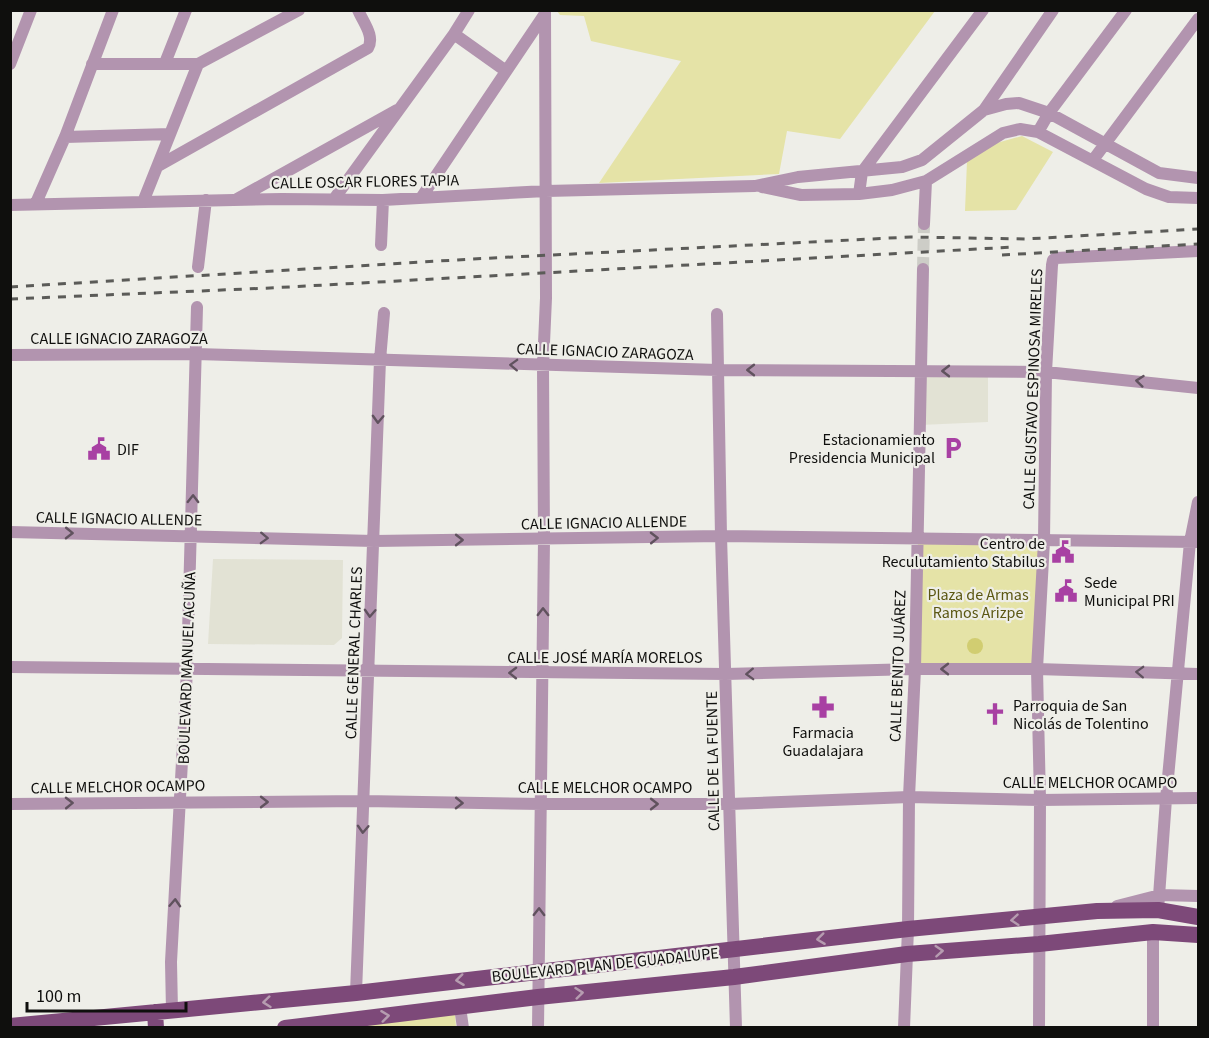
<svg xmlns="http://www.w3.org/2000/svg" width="1209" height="1038" font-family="'Source Sans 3',sans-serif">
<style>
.built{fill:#e2e2d4}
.green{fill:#e5e3a7}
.water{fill:#d1cd71}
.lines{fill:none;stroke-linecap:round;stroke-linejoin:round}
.minor-tunnel{stroke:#cdcdc7;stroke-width:12;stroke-dasharray:12 6;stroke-linecap:butt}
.minor{stroke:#b294af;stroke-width:12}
.major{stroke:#7d4979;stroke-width:16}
.rail{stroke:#5b5b58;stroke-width:3;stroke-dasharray:8 8;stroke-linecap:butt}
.oneway{stroke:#60525e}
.oneway2{stroke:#b69cb0}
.labels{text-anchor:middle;stroke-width:4.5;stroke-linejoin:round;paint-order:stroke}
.street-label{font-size:16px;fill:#0f0f0d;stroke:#eeeee8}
.poi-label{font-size:16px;fill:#0f0f0d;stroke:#eeeee8;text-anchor:start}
.park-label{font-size:16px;fill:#5b5712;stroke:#eeeee8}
</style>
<rect width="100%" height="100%" fill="#eeeee8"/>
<!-- built -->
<path class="built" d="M 921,371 L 988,372 L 988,422 L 920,425 Z
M 213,559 L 343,560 L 342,638 L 334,645 L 208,644 Z"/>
<!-- green -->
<path class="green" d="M 557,11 L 935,11 L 840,139 L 787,131 L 779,174 L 599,183 L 681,61 L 591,41 L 584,16 L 560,15 Z
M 1022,136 L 1053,152 L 1016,210 L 965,211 L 967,161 L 993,144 Z
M 918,540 L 1042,542 L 1036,668 L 916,668 Z
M 455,1013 L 456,1027 L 322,1028 Z"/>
<!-- water -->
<path class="water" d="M967 646a8 8 0 1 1 16 0a8 8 0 1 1-16 0Z"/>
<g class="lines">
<!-- minor-tunnel -->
<path class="minor-tunnel" d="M 923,269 L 924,224"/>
<!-- minor -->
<path class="minor" d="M 454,34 L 506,71
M 165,63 L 186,10
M 10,64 L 31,10
M 92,64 L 198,64 L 299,10
M 984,110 L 1053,10
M 1038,132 L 1049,113 L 1126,10
M 65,137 L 170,134
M 1093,160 L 1198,19
M 158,166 L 368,48 C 375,36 363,22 358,10
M 762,187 L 801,195 L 859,194 L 892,190 L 926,181 L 1003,133 L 1020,129 L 1038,132 L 1146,189 L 1169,197 L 1198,198
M 859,194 L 862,172 L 983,10
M 421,198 L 544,15
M 237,199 L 397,110
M 334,199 L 454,34 L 469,10
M 143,202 L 198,64
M 36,203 L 65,137 L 113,10
M 10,205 L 282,199 L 383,200 L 546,191 L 755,186 L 798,177 L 902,167 L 922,160 L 984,110 L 1006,104 L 1019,103 L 1049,113 L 1159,173 L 1198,178
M 924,224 L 926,181
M 381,245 L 383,200
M 198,267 L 206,200
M 717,314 L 721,536 L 736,1028
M 10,355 L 196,354 L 718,370 L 1046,372 L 1198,388
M 10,532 L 374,541 L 721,536 L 1198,542
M 10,667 L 726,674 L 915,669 L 1037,669 L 1198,674
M 10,804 L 364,801 L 542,804 L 730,804 L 909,797 L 1040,800 L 1198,798
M 1117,906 L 1160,895 L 1198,896
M 1158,910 L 1166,799 L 1190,542 L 1198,502
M 356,993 L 380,360 L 384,313
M 460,1007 L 463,1028
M 172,1011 L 171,962 L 187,670 L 197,307
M 538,1028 L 544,540 L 543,366 L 546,298 L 545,10
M 904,1028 L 908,929 L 909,797 L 915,669 L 923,269
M 1039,1028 L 1040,800 L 1037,669 L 1044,541 L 1046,372 L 1052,265 L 1053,260 L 1056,258 L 1198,251
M 1153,1028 L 1153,932"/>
<!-- major -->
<path class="major" d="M 155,1012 L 156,1028
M 10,1026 L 356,993 L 908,929 L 1097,911 L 1158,910 L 1198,917
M 285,1028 L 538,997 L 734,977 L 907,954 L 1039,944 L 1153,932 L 1198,935"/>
<!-- rail -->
<path class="rail" d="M 1002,255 L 1198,244
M 10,287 L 472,259 L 911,237 L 1026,239 L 1198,229
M 10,299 L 270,288 L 1014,247"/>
</g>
<!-- one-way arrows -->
<defs><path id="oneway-chevron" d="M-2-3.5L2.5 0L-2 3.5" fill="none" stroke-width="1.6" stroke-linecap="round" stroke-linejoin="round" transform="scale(1.5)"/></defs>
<g class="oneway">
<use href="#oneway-chevron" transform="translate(514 365) rotate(-178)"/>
<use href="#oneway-chevron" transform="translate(751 370) rotate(-180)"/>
<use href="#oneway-chevron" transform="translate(946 371) rotate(-180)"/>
<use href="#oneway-chevron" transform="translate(1140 381) rotate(-174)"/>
<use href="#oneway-chevron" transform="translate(378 419) rotate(92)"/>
<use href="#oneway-chevron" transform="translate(193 499) rotate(-89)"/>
<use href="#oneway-chevron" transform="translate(69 533) rotate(1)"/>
<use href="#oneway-chevron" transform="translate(264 538) rotate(2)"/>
<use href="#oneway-chevron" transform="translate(654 538) rotate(-1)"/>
<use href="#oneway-chevron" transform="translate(459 540)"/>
<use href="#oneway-chevron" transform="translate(543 612) rotate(-90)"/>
<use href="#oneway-chevron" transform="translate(370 613) rotate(93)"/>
<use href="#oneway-chevron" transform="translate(945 669) rotate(180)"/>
<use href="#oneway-chevron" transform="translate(1140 672) rotate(-178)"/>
<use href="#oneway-chevron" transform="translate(513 673) rotate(-179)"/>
<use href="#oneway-chevron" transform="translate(750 674) rotate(178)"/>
<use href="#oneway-chevron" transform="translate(264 802)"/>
<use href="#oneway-chevron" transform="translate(69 803) rotate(-1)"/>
<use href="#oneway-chevron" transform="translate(459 803) rotate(1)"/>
<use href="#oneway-chevron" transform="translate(654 804)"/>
<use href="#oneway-chevron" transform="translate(363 829) rotate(93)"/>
<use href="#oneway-chevron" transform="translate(175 903) rotate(-87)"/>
<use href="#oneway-chevron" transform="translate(539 912) rotate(-89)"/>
</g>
<g class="oneway2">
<use href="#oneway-chevron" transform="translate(1015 920) rotate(175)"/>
<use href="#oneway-chevron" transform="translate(821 939) rotate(173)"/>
<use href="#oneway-chevron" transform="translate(939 951) rotate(-4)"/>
<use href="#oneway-chevron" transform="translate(460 980) rotate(173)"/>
<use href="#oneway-chevron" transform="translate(579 993) rotate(-6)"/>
<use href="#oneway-chevron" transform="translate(267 1002) rotate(174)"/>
<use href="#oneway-chevron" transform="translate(385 1016) rotate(-7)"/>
</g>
<!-- icons -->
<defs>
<g id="parking-bare" transform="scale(1.8)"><path d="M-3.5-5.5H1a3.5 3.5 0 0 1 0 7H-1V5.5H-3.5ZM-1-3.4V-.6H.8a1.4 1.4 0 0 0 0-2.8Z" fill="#a840a3" stroke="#eeeee8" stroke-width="2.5" paint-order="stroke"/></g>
<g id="civic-bare" transform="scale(1.8)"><path d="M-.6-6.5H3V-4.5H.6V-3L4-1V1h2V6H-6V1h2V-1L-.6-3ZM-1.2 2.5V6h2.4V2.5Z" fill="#a840a3" stroke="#eeeee8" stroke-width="2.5" paint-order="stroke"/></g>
<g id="pharmacy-bare" transform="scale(1.8)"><path d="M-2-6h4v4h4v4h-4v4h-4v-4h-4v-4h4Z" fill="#a840a3" stroke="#eeeee8" stroke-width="2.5" paint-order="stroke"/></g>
<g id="church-bare" transform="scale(1.8)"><path d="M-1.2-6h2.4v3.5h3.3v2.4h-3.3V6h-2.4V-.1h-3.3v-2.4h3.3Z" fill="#a840a3" stroke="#eeeee8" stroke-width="2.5" paint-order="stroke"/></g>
</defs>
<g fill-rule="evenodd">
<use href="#parking-bare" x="953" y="448"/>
<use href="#civic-bare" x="99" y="449"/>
<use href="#civic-bare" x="1063" y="552"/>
<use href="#civic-bare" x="1066" y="591"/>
<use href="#pharmacy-bare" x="823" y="707"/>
<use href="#church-bare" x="995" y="714"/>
</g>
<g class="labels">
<!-- street labels -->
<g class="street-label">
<text transform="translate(365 181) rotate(-1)" y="6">CALLE OSCAR FLORES TAPIA</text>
<text x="119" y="344">CALLE IGNACIO ZARAGOZA</text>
<text transform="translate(605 351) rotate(2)" y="6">CALLE IGNACIO ZARAGOZA</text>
<text transform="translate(1032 389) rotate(-88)" y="6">CALLE GUSTAVO ESPINOSA MIRELES</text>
<text transform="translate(119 518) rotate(1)" y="6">CALLE IGNACIO ALLENDE</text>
<text transform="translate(604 522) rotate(-1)" y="6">CALLE IGNACIO ALLENDE</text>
<text transform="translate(353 653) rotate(-88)" y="6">CALLE GENERAL CHARLES</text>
<text x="605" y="663">CALLE JOSÉ MARÍA MORELOS</text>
<text transform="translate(897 666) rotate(-88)" y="6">CALLE BENITO JUÁREZ</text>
<text transform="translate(186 668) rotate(-88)" y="6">BOULEVARD MANUEL ACUÑA</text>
<text transform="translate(712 761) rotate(-91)" y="6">CALLE DE LA FUENTE</text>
<text x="1090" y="788">CALLE MELCHOR OCAMPO</text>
<text transform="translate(118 786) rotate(-1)" y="6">CALLE MELCHOR OCAMPO</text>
<text x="605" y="793">CALLE MELCHOR OCAMPO</text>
<text transform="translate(605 964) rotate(-6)" y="6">BOULEVARD PLAN DE GUADALUPE</text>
</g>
<!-- poi labels -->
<g class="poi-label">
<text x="935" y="445" text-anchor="end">Estacionamiento<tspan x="935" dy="18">Presidencia Municipal</tspan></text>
<text x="117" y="455">DIF</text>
<text x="1045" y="549" text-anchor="end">Centro de<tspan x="1045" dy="18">Reculutamiento Stabilus</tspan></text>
<text x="1084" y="588">Sede<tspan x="1084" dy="18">Municipal PRI</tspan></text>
<text x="1013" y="711">Parroquia de San<tspan x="1013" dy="18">Nicolás de Tolentino</tspan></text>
<text x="823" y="738" text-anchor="middle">Farmacia<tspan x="823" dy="18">Guadalajara</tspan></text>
</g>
<!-- park labels -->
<g class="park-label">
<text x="978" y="600">Plaza de Armas<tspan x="978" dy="18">Ramos Arizpe</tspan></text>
</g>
</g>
<!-- border -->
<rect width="1209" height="1038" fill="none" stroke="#0f0f0d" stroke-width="24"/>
<!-- scale -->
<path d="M27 1002v9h159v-9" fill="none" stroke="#0f0f0d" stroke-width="3"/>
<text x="36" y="1002" font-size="18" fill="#0f0f0d" stroke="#eeeee8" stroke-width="4.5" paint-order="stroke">100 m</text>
</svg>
